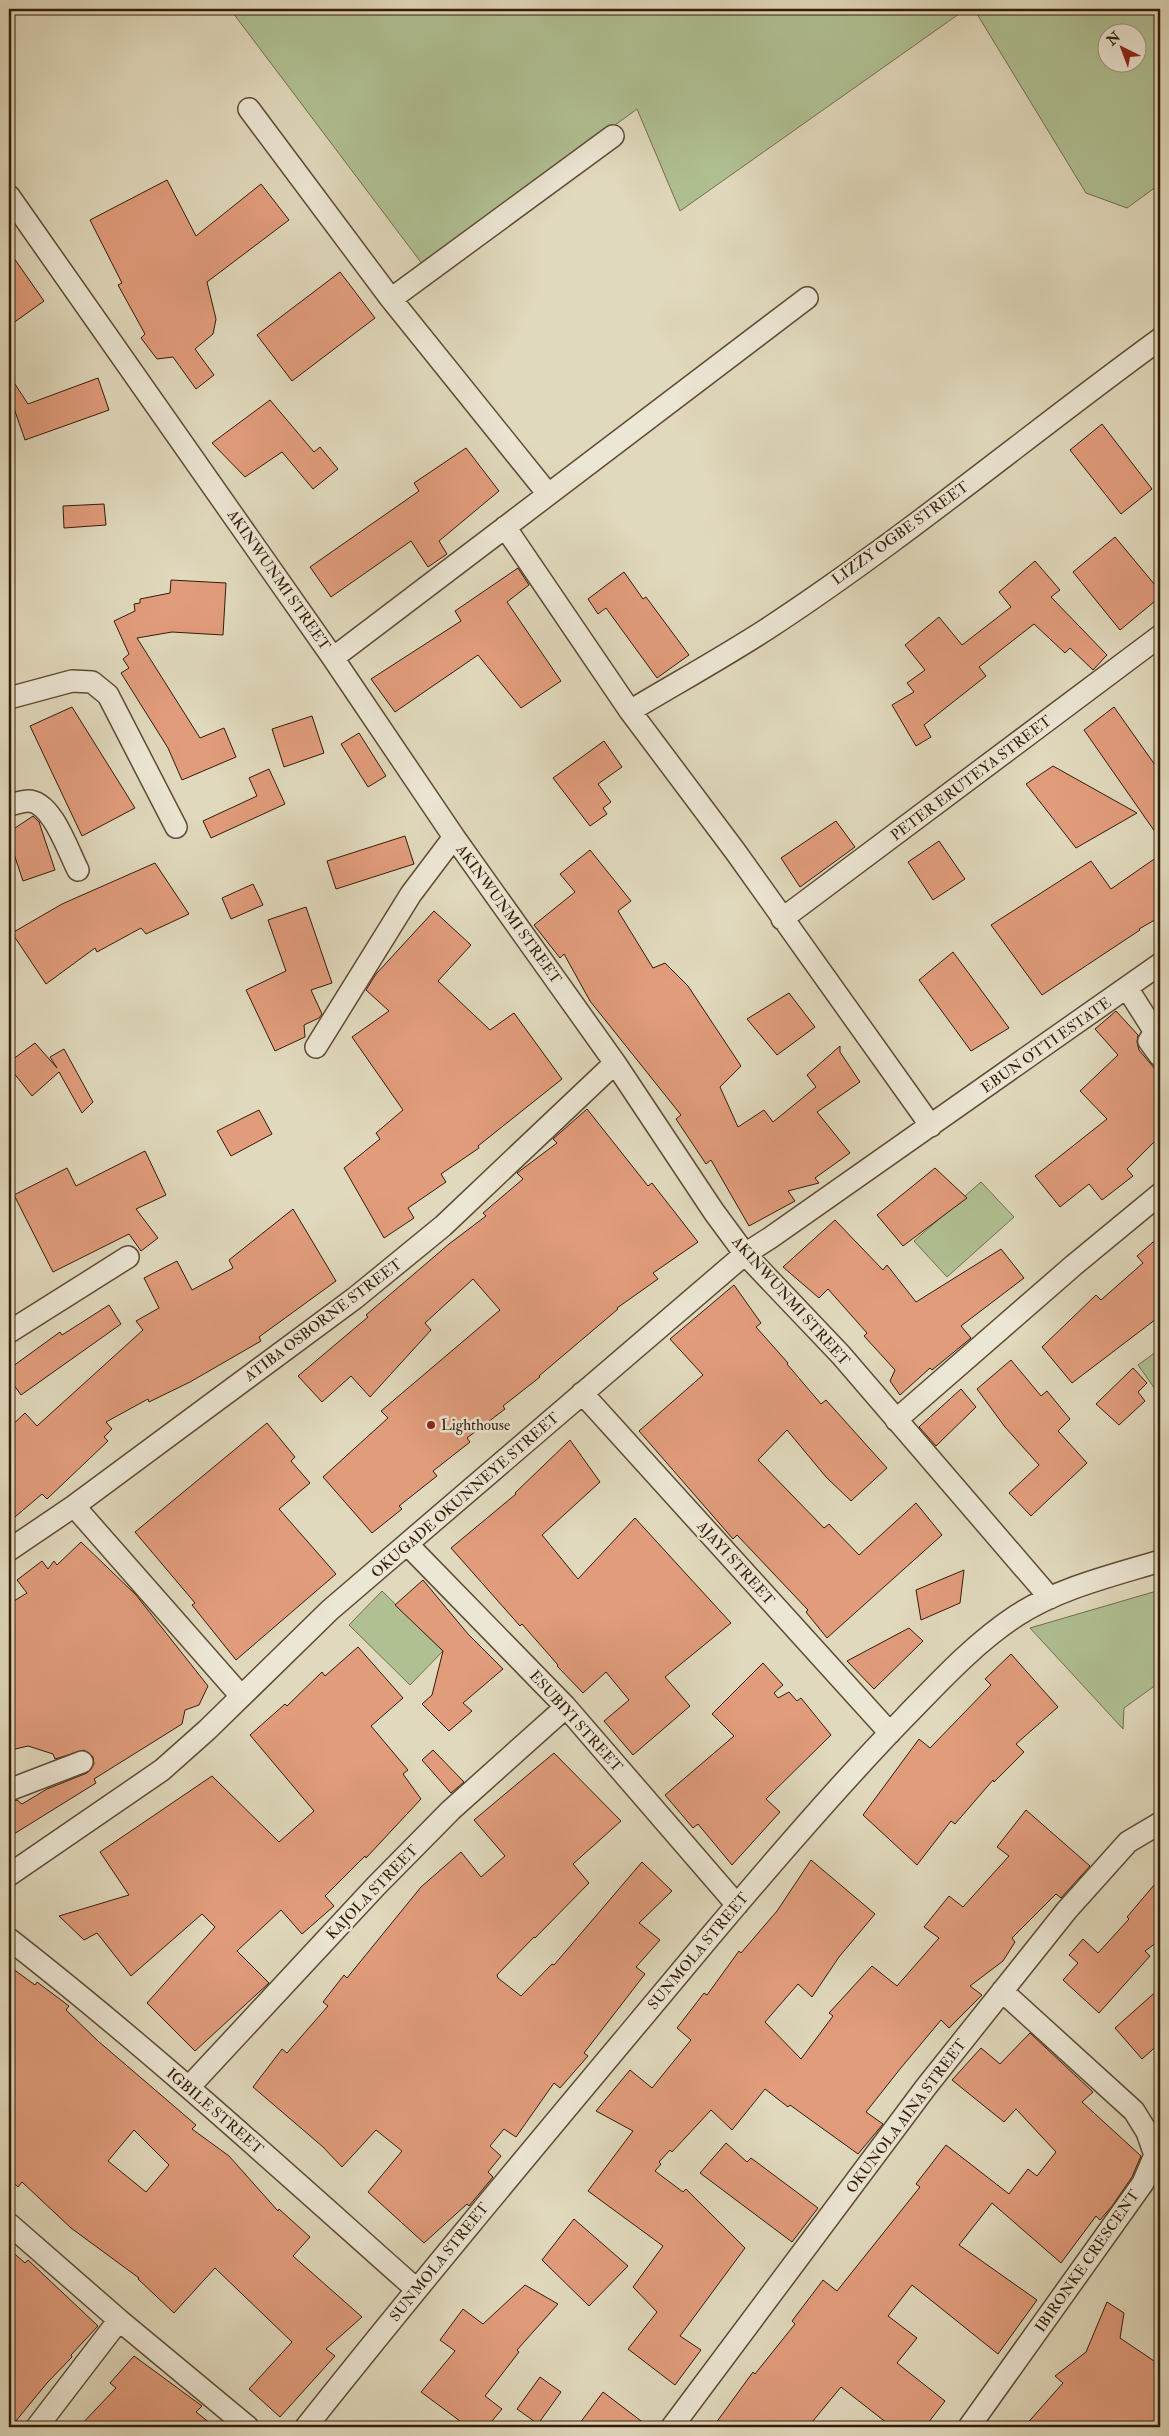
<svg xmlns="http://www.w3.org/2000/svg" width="1169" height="2436" font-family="'IM FELL Double Pica',serif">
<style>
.green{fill:#b0c093;stroke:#726e4c;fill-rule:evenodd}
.building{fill:#e19c7c;stroke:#341c06;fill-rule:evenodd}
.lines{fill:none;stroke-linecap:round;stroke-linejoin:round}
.minor-casing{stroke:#5f4b34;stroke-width:24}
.minor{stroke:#ece6d4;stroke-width:21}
.poi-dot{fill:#8f2418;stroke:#ece6d4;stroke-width:2}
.labels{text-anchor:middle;stroke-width:5;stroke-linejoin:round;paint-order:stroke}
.street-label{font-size:15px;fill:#341c06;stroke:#ece6d4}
.poi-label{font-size:15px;fill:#341c06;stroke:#ece6d4;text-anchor:start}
</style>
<rect width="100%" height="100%" fill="#e1d9bd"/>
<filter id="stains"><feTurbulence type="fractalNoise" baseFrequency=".004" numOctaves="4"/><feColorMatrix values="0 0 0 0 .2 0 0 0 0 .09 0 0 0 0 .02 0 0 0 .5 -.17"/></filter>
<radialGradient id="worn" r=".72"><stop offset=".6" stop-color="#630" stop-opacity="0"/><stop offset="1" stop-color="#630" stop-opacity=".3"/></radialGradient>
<!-- green -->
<path class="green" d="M 230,9 L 966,9 L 680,211 L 637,109 L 423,265 Z
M 974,9 L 1160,9 L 1160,184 L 1127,208 L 1086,193 ZM 1106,32 L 1136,32 L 1136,62 L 1106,62 Z
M 981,1182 L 1014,1217 L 947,1277 L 914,1241 Z
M 1160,1349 L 1160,1396 L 1138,1365 Z
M 1160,1590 L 1160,1682 L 1124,1708 L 1123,1729 L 1030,1628 Z
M 382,1591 L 443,1651 L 410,1685 L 349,1625 Z"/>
<!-- building -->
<path class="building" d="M 167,180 L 196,236 L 261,184 L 289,220 L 207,282 L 216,319 L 213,334 L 195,349 L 214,375 L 196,389 L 173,357 L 157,359 L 141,338 L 145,334 L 118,285 L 122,283 L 90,220 Z
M 9,251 L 44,301 L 9,326 Z
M 340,272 L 375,318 L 292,381 L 257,335 Z
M 9,375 L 28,404 L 98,378 L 109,410 L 25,440 L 9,394 Z
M 270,400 L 314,452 L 320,447 L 338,469 L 313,489 L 282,452 L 245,477 L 212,443 Z
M 1102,424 L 1152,489 L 1121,514 L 1070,450 Z
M 466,448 L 499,491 L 439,541 L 447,554 L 428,567 L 411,541 L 331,597 L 310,567 L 419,491 L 414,483 Z
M 104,504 L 106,525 L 64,528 L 63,506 Z
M 1115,537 L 1160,591 L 1160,597 L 1120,630 L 1073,572 Z
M 1035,561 L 1060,590 L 1051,597 L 1107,655 L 1093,670 L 1070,648 L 1065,653 L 1034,624 L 979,667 L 986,676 L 924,725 L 931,737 L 916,746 L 892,705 L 914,692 L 907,683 L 925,670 L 905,645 L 939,617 L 962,645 L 1011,607 L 999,592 Z
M 518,568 L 529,585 L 507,602 L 561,681 L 521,708 L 478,655 L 395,712 L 371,679 L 461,621 L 455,611 Z
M 624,572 L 643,599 L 646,597 L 689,655 L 657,678 L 606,608 L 598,614 L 588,599 Z
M 171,580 L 226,583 L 223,635 L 172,632 L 137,638 L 200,738 L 224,728 L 236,757 L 182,780 L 168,748 L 121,673 L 129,668 L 123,659 L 129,654 L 114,621 L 135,611 L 134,604 L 140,603 L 140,599 L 170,593 Z
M 72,707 L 135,808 L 82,836 L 30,726 Z
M 1114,707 L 1160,772 L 1160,839 L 1084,730 Z
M 312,716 L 324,753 L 284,767 L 272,729 Z
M 359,733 L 386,776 L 368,787 L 341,744 Z
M 604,741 L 622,767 L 598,784 L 611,802 L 603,808 L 607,814 L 590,826 L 553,778 Z
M 1053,766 L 1137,813 L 1076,848 L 1026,784 Z
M 269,769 L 285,804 L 211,838 L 203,821 L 257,796 L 249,778 Z
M 33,816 L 39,822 L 55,870 L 23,881 L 9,839 L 9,832 Z
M 836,821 L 855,847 L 800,887 L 781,858 Z
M 405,836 L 414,864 L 336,889 L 327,861 Z
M 939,841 L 965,879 L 933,900 L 908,862 Z
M 590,850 L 631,901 L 618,911 L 653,968 L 665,963 L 688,986 L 741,1066 L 720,1087 L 738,1127 L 764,1110 L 773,1122 L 816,1087 L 807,1075 L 840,1046 L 840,1052 L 860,1082 L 817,1112 L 850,1153 L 815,1178 L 819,1183 L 788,1191 L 795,1201 L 749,1226 L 711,1160 L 706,1164 L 676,1119 L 681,1115 L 590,1001 L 564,954 L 560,958 L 534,925 L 575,892 L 560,874 Z
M 1160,855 L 1160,917 L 1139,929 L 1140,930 L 1042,995 L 991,925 L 1091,861 L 1111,889 Z
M 155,863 L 189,914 L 146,934 L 141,928 L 97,952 L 95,948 L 46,984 L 12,933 L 62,904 Z
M 253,884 L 263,905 L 231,919 L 222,898 Z
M 306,907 L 332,983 L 311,990 L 322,1014 L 319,1018 L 304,1025 L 305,1037 L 275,1051 L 246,990 L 286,971 L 268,920 Z
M 434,911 L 471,945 L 438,981 L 490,1030 L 514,1013 L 562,1079 L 478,1146 L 479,1148 L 441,1174 L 446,1182 L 408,1208 L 414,1218 L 384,1238 L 344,1168 L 380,1139 L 376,1133 L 403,1110 L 352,1037 L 389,1011 L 366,990 L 376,974 Z
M 953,952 L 1009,1028 L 971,1051 L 919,980 Z
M 789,993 L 815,1027 L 777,1055 L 747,1019 Z
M 1116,1011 L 1138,1035 L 1137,1042 L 1139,1050 L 1160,1075 L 1160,1136 L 1127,1169 L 1133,1176 L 1102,1200 L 1089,1184 L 1060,1207 L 1035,1176 L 1107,1119 L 1080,1091 L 1118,1055 L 1095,1029 Z
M 35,1043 L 57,1068 L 50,1057 L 64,1049 L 93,1102 L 82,1113 L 59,1072 L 32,1096 L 9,1067 L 9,1062 Z
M 587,1109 L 648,1186 L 652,1183 L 698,1242 L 653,1273 L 658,1279 L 617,1308 L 618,1309 L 539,1376 L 540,1377 L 503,1406 L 505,1409 L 467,1438 L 470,1442 L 433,1471 L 437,1476 L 399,1506 L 402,1509 L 372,1533 L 323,1477 L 388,1418 L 381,1411 L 500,1310 L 473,1279 L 425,1323 L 431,1330 L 370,1397 L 351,1376 L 322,1402 L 298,1376 L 368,1317 L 366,1315 L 449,1244 L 486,1216 L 483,1213 L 523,1179 L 517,1173 L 557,1143 L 553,1139 Z
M 259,1110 L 272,1134 L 231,1156 L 217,1131 Z
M 145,1151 L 166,1195 L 136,1209 L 158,1238 L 141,1251 L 129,1234 L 53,1272 L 14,1195 L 67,1168 L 76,1186 Z
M 935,1168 L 967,1198 L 903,1246 L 877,1215 Z
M 293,1209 L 336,1281 L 259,1337 L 261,1341 L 190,1382 L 149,1402 L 148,1399 L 106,1422 L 112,1429 L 104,1437 L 108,1441 L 47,1499 L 42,1494 L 9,1522 L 9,1428 L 25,1413 L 37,1426 L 143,1330 L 136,1321 L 159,1308 L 144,1278 L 177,1261 L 192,1290 L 233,1268 L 229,1260 Z
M 835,1220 L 883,1270 L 887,1265 L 916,1302 L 1001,1249 L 1024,1278 L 961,1326 L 971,1338 L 932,1370 L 930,1368 L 900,1395 L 890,1381 L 895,1370 L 864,1336 L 867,1333 L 828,1289 L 819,1298 L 783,1267 Z
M 1160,1236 L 1160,1316 L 1072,1383 L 1042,1347 L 1096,1295 L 1101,1300 L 1143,1263 L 1137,1256 Z
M 734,1285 L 761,1323 L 756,1327 L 788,1363 L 787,1364 L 821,1404 L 826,1400 L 887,1468 L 851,1501 L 826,1477 L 787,1430 L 758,1460 L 824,1528 L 829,1524 L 859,1555 L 916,1503 L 942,1535 L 827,1638 L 806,1612 L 808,1610 L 737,1535 L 733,1539 L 639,1431 L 703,1375 L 670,1339 Z
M 109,1305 L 121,1324 L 21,1395 L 9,1378 L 9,1369 L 60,1332 L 62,1335 Z
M 1011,1360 L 1041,1396 L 1047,1391 L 1070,1419 L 1058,1431 L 1087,1463 L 1031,1516 L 1009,1493 L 1039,1465 L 1005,1427 L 977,1389 Z
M 1133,1368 L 1147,1383 L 1138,1392 L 1145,1401 L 1119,1425 L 1096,1404 Z
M 961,1389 L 976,1407 L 936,1446 L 919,1427 Z
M 267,1423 L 295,1457 L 291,1461 L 310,1483 L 279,1509 L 336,1574 L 236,1660 L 192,1605 L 195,1603 L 135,1532 Z
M 570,1440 L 600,1482 L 542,1535 L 578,1579 L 635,1518 L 731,1623 L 665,1677 L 690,1706 L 633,1755 L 604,1721 L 629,1700 L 606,1672 L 583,1693 L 557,1666 L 558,1665 L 522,1624 L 520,1626 L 451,1548 L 516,1494 L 515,1493 Z
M 81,1542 L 136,1595 L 208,1686 L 199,1705 L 185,1710 L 182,1724 L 94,1779 L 96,1783 L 9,1837 L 9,1802 L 17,1800 L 22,1804 L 47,1789 L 87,1773 L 94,1764 L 93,1757 L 84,1750 L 55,1759 L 53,1754 L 28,1746 L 11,1750 L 9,1741 L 9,1604 L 27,1593 L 17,1580 L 42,1561 L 48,1569 L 54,1561 L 57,1565 Z
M 964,1570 L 960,1603 L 921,1620 L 916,1590 Z
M 423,1580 L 468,1634 L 503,1669 L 463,1703 L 472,1711 L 449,1731 L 422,1704 L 432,1695 L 443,1651 L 395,1605 Z
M 909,1628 L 923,1641 L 874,1689 L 847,1661 Z
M 358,1647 L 403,1698 L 371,1726 L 408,1770 L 403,1774 L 421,1799 L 366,1858 L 365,1856 L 325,1896 L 334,1906 L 302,1934 L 281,1910 L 237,1951 L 269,1983 L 195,2051 L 147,2003 L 215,1927 L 202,1914 L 131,1976 L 97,1933 L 84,1940 L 59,1916 L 129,1895 L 100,1852 L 212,1776 L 279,1842 L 314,1811 L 250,1735 L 285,1704 L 287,1706 L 322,1672 L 325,1676 Z
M 1011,1654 L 1058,1707 L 1016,1744 L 1024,1752 L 994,1782 L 993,1780 L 955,1824 L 951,1821 L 917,1865 L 863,1815 L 919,1739 L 930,1748 L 991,1685 L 985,1679 Z
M 763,1663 L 783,1685 L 774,1693 L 778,1698 L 789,1692 L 797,1701 L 801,1698 L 831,1735 L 766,1799 L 780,1812 L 732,1865 L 698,1824 L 693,1828 L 665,1795 L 734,1736 L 712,1714 Z
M 433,1750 L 464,1782 L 451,1793 L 422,1760 Z
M 554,1753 L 621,1821 L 573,1864 L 589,1883 L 535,1938 L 534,1937 L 497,1975 L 498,1978 L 521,1996 L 552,1964 L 554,1965 L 642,1862 L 672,1891 L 639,1923 L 660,1940 L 636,1967 L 645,1974 L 584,2053 L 588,2056 L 560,2088 L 554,2083 L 516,2137 L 504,2129 L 490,2146 L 501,2156 L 488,2172 L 493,2177 L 469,2206 L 467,2204 L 424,2243 L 368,2192 L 402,2151 L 376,2130 L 342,2167 L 323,2147 L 253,2087 L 282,2049 L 287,2053 L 328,2006 L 323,2002 L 344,1975 L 347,1978 L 421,1887 L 461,1852 L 481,1877 L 505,1856 L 474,1820 Z
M 1026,1810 L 1090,1866 L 1061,1898 L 1056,1894 L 1012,1938 L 1015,1942 L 1003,1961 L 970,1986 L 982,1995 L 949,2028 L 941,2020 L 900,2069 L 866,2112 L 883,2124 L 858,2154 L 790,2105 L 788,2107 L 765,2089 L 732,2130 L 711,2110 L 672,2152 L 670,2150 L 659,2162 L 661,2164 L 655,2171 L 683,2192 L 686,2189 L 745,2248 L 680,2336 L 701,2350 L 675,2385 L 628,2349 L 657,2312 L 633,2287 L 663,2246 L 588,2191 L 633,2131 L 596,2111 L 630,2070 L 652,2088 L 691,2040 L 677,2028 L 704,1993 L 707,1995 L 739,1951 L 741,1953 L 777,1911 L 811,1860 L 875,1914 L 839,1957 L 812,1997 L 798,1984 L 765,2022 L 801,2059 L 833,2016 L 829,2013 L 872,1966 L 897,1986 L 939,1938 L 924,1927 L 949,1896 L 963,1907 L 1009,1856 L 997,1847 Z
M 1160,1878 L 1160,1940 L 1145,1951 L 1150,1956 L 1099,2013 L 1063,1980 L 1078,1963 L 1069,1955 L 1083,1939 L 1098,1953 L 1129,1919 L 1127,1917 Z
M 9,1966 L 35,1985 L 37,1982 L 69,2006 L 66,2010 L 98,2041 L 196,2125 L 192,2129 L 229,2156 L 278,2211 L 279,2209 L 310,2237 L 293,2256 L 362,2317 L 326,2349 L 335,2356 L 280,2417 L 249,2389 L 292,2342 L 215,2268 L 174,2313 L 138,2279 L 139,2278 L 71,2228 L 22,2182 L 18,2187 L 9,2179 ZM 134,2130 L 169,2165 L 146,2192 L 108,2161 Z
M 1160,1988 L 1160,2043 L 1142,2059 L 1115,2028 Z
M 1030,2033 L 1093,2092 L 1082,2102 L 1141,2156 L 1132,2177 L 1112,2206 L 1100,2220 L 1096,2216 L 1061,2263 L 992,2203 L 959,2245 L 1037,2300 L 998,2354 L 912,2285 L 888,2316 L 917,2338 L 897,2363 L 945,2401 L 925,2427 L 892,2427 L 841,2387 L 808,2427 L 713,2427 L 753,2372 L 755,2374 L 795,2324 L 792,2321 L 823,2280 L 837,2291 L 920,2187 L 916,2184 L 946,2145 L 1009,2194 L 1028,2169 L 1037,2176 L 1056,2152 L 1016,2109 L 1004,2122 L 952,2080 L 981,2048 L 1000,2064 Z
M 726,2143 L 747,2162 L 751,2158 L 818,2208 L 792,2242 L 700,2173 Z
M 574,2219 L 628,2266 L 589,2306 L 542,2260 Z
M 9,2249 L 25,2263 L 28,2260 L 98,2326 L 71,2355 L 72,2357 L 47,2383 L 11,2427 L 9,2427 Z
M 525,2285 L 558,2304 L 517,2350 L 519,2352 L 485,2396 L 502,2409 L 487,2427 L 468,2427 L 421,2392 L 455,2351 L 440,2340 L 463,2309 L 483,2324 Z
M 1107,2302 L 1124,2313 L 1120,2338 L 1160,2365 L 1160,2427 L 1024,2427 L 1063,2383 L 1055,2376 L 1086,2352 Z
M 134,2356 L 202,2406 L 196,2412 L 215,2427 L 79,2427 L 116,2388 L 110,2383 Z
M 540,2377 L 561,2392 L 538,2424 L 517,2409 Z
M 603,2392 L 649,2427 L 577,2427 Z"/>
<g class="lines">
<!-- minor casing -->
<g class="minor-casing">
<path id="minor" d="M 249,109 L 391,299 L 548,494
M 9,196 L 333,658 L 454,837 L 615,1063 L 714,1212 L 745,1254 L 841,1355 L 1050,1598
M 391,299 L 613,136
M 505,527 L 630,711 L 735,851 L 931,1126
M 333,658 L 807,298
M 9,698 L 72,681 L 92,682 L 108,695 L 176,827
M 630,711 C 675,684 722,658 767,629 C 903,540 1028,435 1160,339
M 9,805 C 15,804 22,801 28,801 C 52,801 68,851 78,870
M 782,919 L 1160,636
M 1127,988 L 1155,1032 L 1149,1041 L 1160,1056
M 316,1047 L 411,894 L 454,837
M 9,1332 L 128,1257
M 582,1393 L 890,1733
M 896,1420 L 1074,1265 L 1160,1194
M 74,1506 L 241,1696
M 408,1545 L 566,1707 L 737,1905
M 9,1550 L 74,1506 L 355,1298 L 443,1226 L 615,1063
M 9,1790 L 82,1762
M 9,1875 L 162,1770 L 207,1730 L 330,1610 L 745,1254 L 770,1238 L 1160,964
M 9,1939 C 150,2049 282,2170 416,2289
M 189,2087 L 376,1886 L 451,1810 L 566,1707
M 9,2224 L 119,2320 L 248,2427
M 37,2427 L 119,2320
M 306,2427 C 437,2262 573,2101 708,1939 C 772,1863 837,1787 906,1716 C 940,1681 975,1643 1016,1616 C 1059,1588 1111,1576 1160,1561
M 672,2427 L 926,2087 L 1067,1910 L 1128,1842 L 1160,1823
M 969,2427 L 1143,2183 L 1155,2155 L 1147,2132 L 1134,2111 L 1002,1991"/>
</g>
<!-- minor -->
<use href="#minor" class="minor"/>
</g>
<!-- markers -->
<circle class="poi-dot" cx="431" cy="1425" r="5"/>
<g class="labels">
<!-- street labels -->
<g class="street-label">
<text transform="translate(900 533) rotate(-36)" y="5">LIZZY OGBE STREET</text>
<text transform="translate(279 580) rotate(55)" y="5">AKINWUNMI STREET</text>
<text transform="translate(971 778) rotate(-37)" y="5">PETER ERUTEYA STREET</text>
<text transform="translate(509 914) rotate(54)" y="5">AKINWUNMI STREET</text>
<text transform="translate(1046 1045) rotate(-35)" y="5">EBUN OTTI ESTATE</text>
<text transform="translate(791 1301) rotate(48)" y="5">AKINWUNMI STREET</text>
<text transform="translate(323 1320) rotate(-37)" y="5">ATIBA OSBORNE STREET</text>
<text transform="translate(465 1495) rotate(-41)" y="5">OKUGADE OKUNNEYE STREET</text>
<text transform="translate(736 1563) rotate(48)" y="5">AJAYI STREET</text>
<text transform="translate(576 1721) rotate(48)" y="5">ESUBIYI STREET</text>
<text transform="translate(372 1892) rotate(-46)" y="5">KAJOLA STREET</text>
<text transform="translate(698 1951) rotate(-50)" y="5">SUNMOLA STREET</text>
<text transform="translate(215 2111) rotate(41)" y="5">IGBILE STREET</text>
<text transform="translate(906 2116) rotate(-53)" y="5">OKUNOLA AINA STREET</text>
<text transform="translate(1087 2261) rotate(-55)" y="5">IBIRONKE CRESCENT</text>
<text transform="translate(439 2262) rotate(-51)" y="5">SUNMOLA STREET</text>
</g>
<!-- poi labels -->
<g class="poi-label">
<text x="441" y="1430">Lighthouse</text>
</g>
</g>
<!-- margin -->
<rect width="1169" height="2436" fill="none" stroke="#e1d9bd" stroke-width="30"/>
<rect x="10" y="10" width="1149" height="2416" fill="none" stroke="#341c06" stroke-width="2.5"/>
<rect x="15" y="15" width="1139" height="2406" fill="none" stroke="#341c06"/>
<!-- north arrow -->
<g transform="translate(1122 48) rotate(318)"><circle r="24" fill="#ece6d4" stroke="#a29582"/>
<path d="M0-4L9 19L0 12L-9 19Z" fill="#8f2418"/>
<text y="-8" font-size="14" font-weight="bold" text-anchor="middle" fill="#341c06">N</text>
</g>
<rect width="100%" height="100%" filter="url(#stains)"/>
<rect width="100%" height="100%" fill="url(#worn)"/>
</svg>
